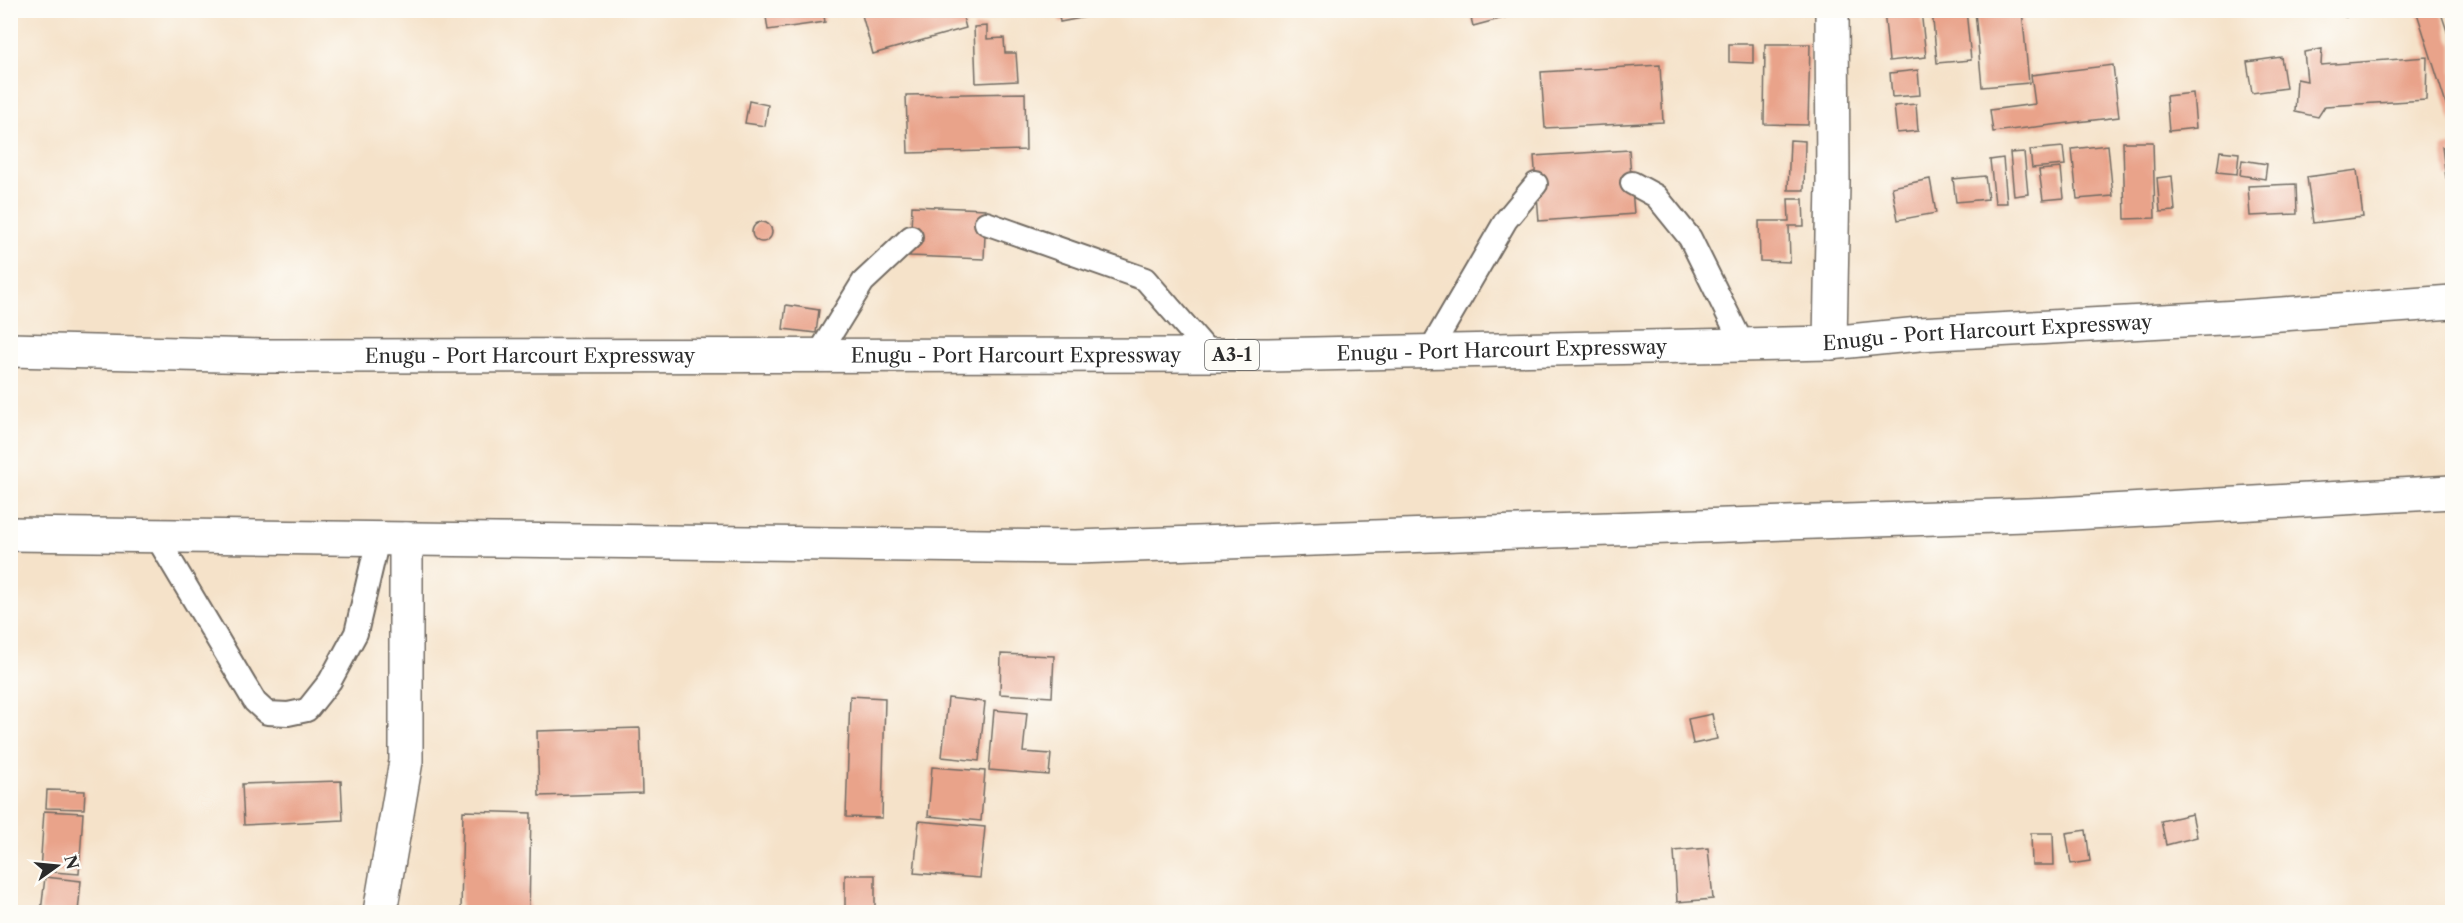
<svg xmlns="http://www.w3.org/2000/svg" width="2463" height="923" font-family="'Libre Caslon Text',serif">
<style>
.building{fill:#e9a38a}
.lines{fill:none;stroke-linecap:round;stroke-linejoin:round}
.service-casing{stroke:#726b62;stroke-width:26}
.minor-casing{stroke:#726b62;stroke-width:36}
.trunk-casing{stroke:#726b62;stroke-width:36}
.service{stroke:#fff;stroke-width:22}
.minor{stroke:#fff;stroke-width:33}
.trunk{stroke:#fff;stroke-width:33}
.labels{text-anchor:middle;stroke-width:5;stroke-linejoin:round;paint-order:stroke}
.shield{fill:#fdfcf7;stroke:#6a6a68;stroke-width:1.5}
.shield-label{font-size:18px;font-weight:bold;fill:#2b2b2b}
.street-label{font-size:20px;fill:#2b2b2b;stroke:#fdfcf7}
</style>
<rect width="100%" height="100%" fill="#fdfcf7"/>
<filter id="ink" filterUnits="userSpaceOnUse"><feTurbulence type="fractalNoise" baseFrequency=".0167" numOctaves="2"/><feDisplacementMap in="SourceGraphic" scale="12" xChannelSelector="R" yChannelSelector="G"/><feConvolveMatrix kernelMatrix="1 2 1 2 8 2 1 2 1" color-interpolation-filters="sRGB"/></filter>
<filter id="wash" filterUnits="userSpaceOnUse"><feTurbulence type="fractalNoise" baseFrequency=".008" numOctaves="4" result="noise"/><feDisplacementMap in="SourceGraphic" scale="24" xChannelSelector="R" yChannelSelector="G"/><feGaussianBlur stdDeviation="1.35" result="paint"/><feColorMatrix in="noise" values="0 0 0 0 0 0 0 0 0 0 0 0 0 0 0 0 0 1.4 0 .05"/><feComposite in="paint" operator="in"/></filter>
<g filter="url(#wash)">
<rect width="100%" height="100%" fill="#f5e2c9"/>
<g id="blocks">
<!-- building -->
<path class="building" d="M 765,10 L 823,10 L 825,22 L 768,30 Z
M 877,10 L 961,10 L 966,28 L 873,54 L 862,15 Z
M 970,10 L 991,10 L 991,12 L 970,15 Z
M 1058,10 L 1112,10 L 1112,12 L 1060,22 Z
M 1469,10 L 1521,10 L 1522,13 L 1473,26 Z
M 1884,10 L 1921,10 L 1926,57 L 1889,61 Z
M 1932,10 L 1966,10 L 1971,60 L 1937,63 Z
M 2022,10 L 2029,83 L 1982,87 L 1975,11 Z
M 2322,10 L 2348,10 L 2346,17 Z
M 2416,10 L 2440,10 L 2452,46 L 2452,123 Z
M 987,26 L 987,39 L 1004,38 L 1005,53 L 1016,53 L 1018,81 L 976,83 L 974,27 Z
M 1729,44 L 1753,44 L 1753,63 L 1729,62 Z
M 1765,44 L 1810,44 L 1808,125 L 1764,124 Z
M 2322,49 L 2321,65 L 2427,57 L 2426,100 L 2325,106 L 2318,117 L 2295,112 L 2297,79 L 2307,81 L 2304,52 Z
M 2281,57 L 2286,88 L 2252,93 L 2247,62 Z
M 1660,65 L 1663,122 L 1545,128 L 1541,72 Z
M 2113,65 L 2119,117 L 1993,132 L 1990,110 L 2035,104 L 2031,75 Z
M 1918,70 L 1920,95 L 1892,97 L 1890,73 Z
M 1025,93 L 1026,150 L 908,153 L 906,95 Z
M 2193,93 L 2196,128 L 2169,131 L 2166,96 Z
M 749,101 L 768,105 L 765,126 L 745,123 Z
M 1916,104 L 1918,131 L 1897,133 L 1894,106 Z
M 1790,140 L 1805,141 L 1804,190 L 1788,190 Z
M 2123,142 L 2153,142 L 2155,218 L 2125,219 Z
M 2108,145 L 2113,196 L 2077,199 L 2072,149 Z
M 2452,146 L 2452,177 L 2446,178 L 2442,147 Z
M 2063,147 L 2065,165 L 2032,168 L 2030,150 Z
M 1629,150 L 1634,214 L 1539,221 L 1534,156 Z
M 2220,151 L 2239,153 L 2237,174 L 2217,172 Z
M 2024,152 L 2028,194 L 2014,196 L 2010,153 Z
M 2003,158 L 2007,203 L 1995,203 L 1990,160 Z
M 2242,160 L 2267,164 L 2265,179 L 2240,175 Z
M 2061,168 L 2064,198 L 2043,200 L 2039,170 Z
M 2357,170 L 2363,217 L 2313,223 L 2307,177 Z
M 1985,176 L 1988,199 L 1956,202 L 1953,179 Z
M 2172,176 L 2175,211 L 2160,212 L 2157,178 Z
M 1930,179 L 1936,213 L 1898,220 L 1892,187 Z
M 2296,184 L 2297,214 L 2250,216 L 2248,186 Z
M 1788,199 L 1803,199 L 1804,226 L 1789,226 L 1790,262 L 1760,261 L 1759,221 L 1789,221 Z
M 912,206 L 986,209 L 984,259 L 910,256 Z
M752 232a10 10 0 1 1 20 0a10 10 0 1 1-20 0Z
M 786,305 L 819,310 L 816,333 L 783,329 Z
M 1001,654 L 1054,656 L 1052,697 L 1000,694 Z
M 850,696 L 885,698 L 882,818 L 846,817 Z
M 948,698 L 985,702 L 979,761 L 942,757 Z
M 994,710 L 1027,713 L 1023,752 L 1051,754 L 1049,775 L 989,770 Z
M 1712,714 L 1717,739 L 1693,744 L 1688,719 Z
M 640,728 L 642,793 L 539,796 L 537,731 Z
M 932,767 L 985,771 L 981,821 L 928,816 Z
M 341,781 L 343,820 L 244,825 L 242,784 Z
M 47,790 L 85,791 L 84,809 L 46,808 Z
M 44,811 L 83,813 L 79,874 L 40,871 Z
M 463,811 L 531,813 L 529,912 L 461,912 Z
M 2192,814 L 2197,837 L 2166,845 L 2161,821 Z
M 919,821 L 985,827 L 980,878 L 914,873 Z
M 2086,830 L 2090,861 L 2071,864 L 2066,833 Z
M 2031,833 L 2053,833 L 2054,865 L 2032,865 Z
M 1708,848 L 1713,899 L 1677,902 L 1674,851 Z
M 845,875 L 875,875 L 875,912 L 845,912 Z
M 45,877 L 81,881 L 78,912 L 41,912 Z"/>
</g>
</g>
<g filter="url(#ink)">
<use href="#blocks" fill-opacity="0" stroke="#726b62" stroke-width="1.5"/>
<g class="lines">
<!-- service casing -->
<g class="service-casing">
<path id="service" d="M 1632,183 L 1656,196 L 1690,238 L 1743,345
M 986,223 L 1145,279 L 1211,355
M 1429,352 L 1506,220 L 1536,184
M 818,355 L 863,282 L 911,237
M 156,536 L 255,702 L 267,713 L 288,714 L 307,710 L 330,681 L 356,633 L 378,539"/>
</g>
<!-- minor casing -->
<g class="minor-casing">
<path id="minor" d="M 1830,343 L 1833,181 L 1832,10
M 380,912 L 406,761 L 406,539"/>
</g>
<!-- trunk casing -->
<g class="trunk-casing">
<g id="trunk">
<path id="s1" d="M 10,350 L 263,356 L 1268,355 L 1830,343 L 1919,334 L 2239,317 L 2452,302"/>
<path d="M 10,534 L 1076,547 L 2054,514 L 2452,492"/>
</g>
</g>
<!-- service -->
<use href="#service" class="service"/>
<!-- minor -->
<use href="#minor" class="minor"/>
<!-- trunk -->
<use href="#trunk" class="trunk"/>
</g>
</g>
<g class="labels">
<!-- shield labels -->
<rect class="shield" x="1205" y="340" width="54" height="30" rx="4.5"/>
<g class="shield-label">
<text x="1232" y="361">A3-1</text>
</g>
<!-- street labels -->
<g class="street-label">
<text dy="7" stroke="none"><textPath href="#s1" startOffset="1978">Enugu - Port Harcourt Expressway</textPath></text>
<text dy="7" stroke="none"><textPath href="#s1" startOffset="1492">Enugu - Port Harcourt Expressway</textPath></text>
<text dy="7" stroke="none"><textPath href="#s1" startOffset="1006">Enugu - Port Harcourt Expressway</textPath></text>
<text dy="7" stroke="none"><textPath href="#s1" startOffset="520">Enugu - Port Harcourt Expressway</textPath></text>
</g>
</g>
<!-- margin -->
<rect width="2463" height="923" fill="none" stroke="#fdfcf7" stroke-width="36"/>
<!-- north arrow -->
<g transform="translate(57 866) rotate(75)" stroke="#fdfcf7" stroke-width="4.5" paint-order="stroke">
<path d="M0-4.5L10 22L0 15L-10 22Z" fill="#2b2b2b"/>
<text y="-9" font-size="16" font-weight="bold" text-anchor="middle" fill="#2b2b2b">N</text>
</g>
</svg>
